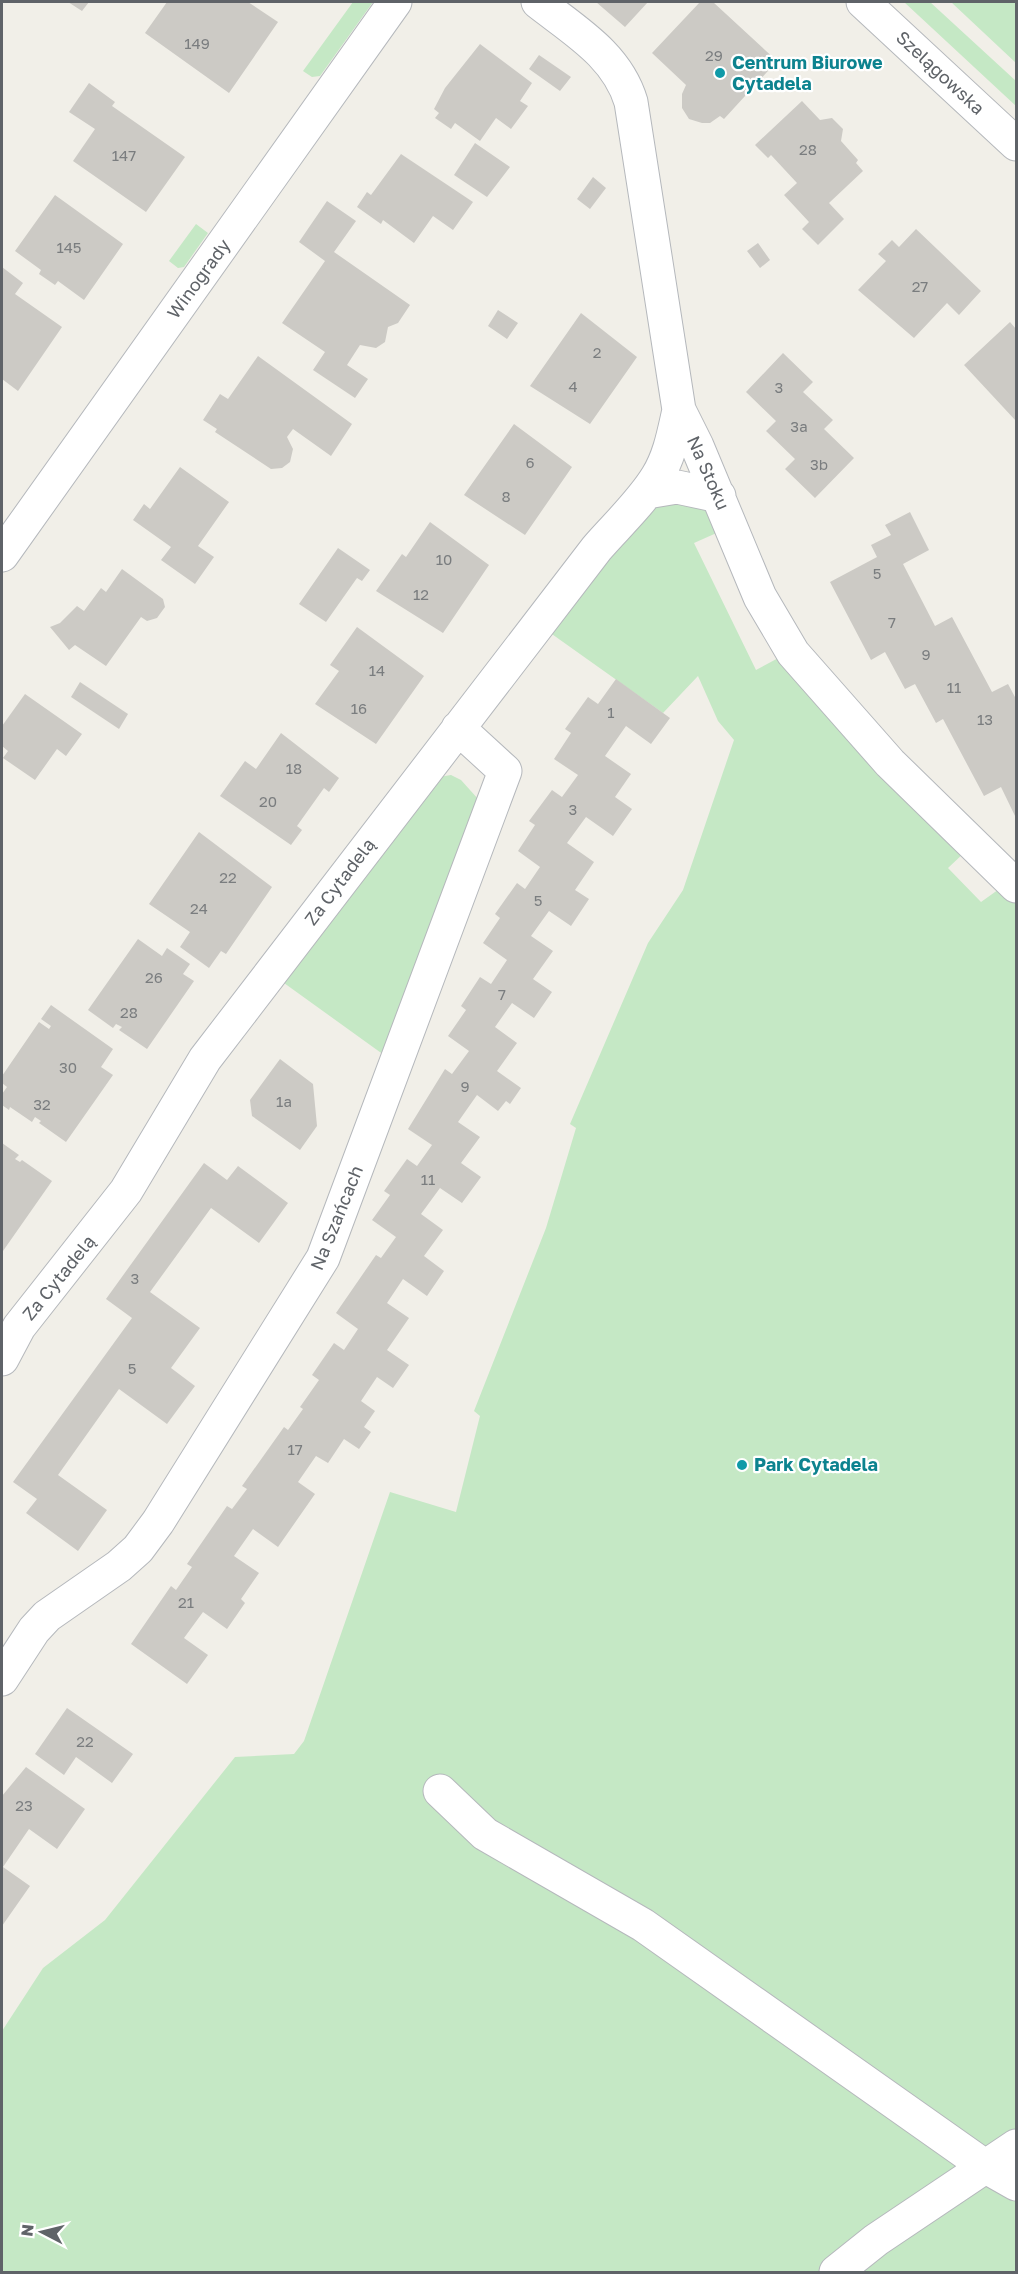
<svg xmlns="http://www.w3.org/2000/svg" width="1018" height="2274" font-family="'Golos Text',sans-serif">
<style>
.green{fill:#c5e8c5}
.building{fill:#cccac5}
.lines{fill:none;stroke-linecap:round;stroke-linejoin:round}
.minor-casing{stroke:#b5b8bc;stroke-width:35}
.minor{stroke:#fff;stroke-width:33}
.culture-dot{fill:#0f9aa8;stroke:#fff;stroke-width:2}
.labels{text-anchor:middle;stroke-width:4.5;stroke-linejoin:round;paint-order:stroke}
.number-label{font-size:15px;fill:#7a7d7f}
.culture-label{font-size:18px;font-weight:bold;fill:#0d838f;stroke:#fff;text-anchor:start}
.street-label{font-size:18px;fill:#5f6368;stroke:#fff}
</style>
<rect width="100%" height="100%" fill="#f1efe8"/>
<!-- green -->
<path class="green" d="M 353,2 L 373,2 L 320,76 L 312,77 L 303,71 Z
M 904,2 L 930,2 L 1016,81 L 1016,106 Z
M 951,2 L 1016,2 L 1016,63 Z
M 196,224 L 208,233 L 184,267 L 178,268 L 169,261 Z
M 701,503 L 721,531 L 694,543 L 756,670 L 782,656 L 966,851 L 948,868 L 981,902 L 1002,887 L 1016,900 L 1016,2272 L 2,2272 L 2,2031 L 43,1968 L 105,1920 L 235,1757 L 294,1754 L 304,1741 L 390,1492 L 456,1512 L 480,1416 L 474,1411 L 546,1228 L 576,1128 L 570,1124 L 648,943 L 683,890 L 734,740 L 718,721 L 698,676 L 663,713 L 549,632 L 623,538 L 659,504 Z
M 451,775 L 461,780 L 479,800 L 384,1055 L 284,983 L 439,777 Z"/>
<!-- building -->
<path class="building" d="M 68,2 L 89,2 L 82,11 Z
M 167,2 L 248,2 L 278,22 L 229,93 L 145,33 Z
M 596,2 L 648,2 L 625,27 Z
M 700,2 L 713,2 L 777,61 L 724,119 L 720,116 L 710,123 L 702,123 L 689,119 L 682,108 L 682,94 L 686,85 L 652,53 Z
M 480,44 L 532,83 L 520,101 L 528,106 L 511,129 L 496,118 L 480,141 L 455,123 L 451,129 L 435,118 L 439,113 L 434,109 L 445,88 Z
M 539,55 L 571,77 L 560,91 L 529,69 Z
M 89,83 L 115,102 L 112,106 L 185,157 L 146,212 L 73,161 L 95,129 L 69,112 Z
M 802,101 L 820,120 L 832,118 L 843,129 L 841,141 L 858,160 L 856,163 L 863,171 L 829,203 L 844,219 L 818,245 L 802,229 L 809,222 L 784,195 L 797,183 L 771,155 L 768,158 L 755,145 Z
M 475,143 L 510,167 L 487,197 L 454,175 Z
M 401,154 L 473,202 L 453,230 L 433,216 L 414,243 L 383,220 L 381,224 L 357,207 L 367,192 L 371,195 Z
M 593,177 L 606,188 L 590,209 L 577,199 Z
M 55,195 L 123,244 L 84,300 L 58,281 L 55,285 L 39,274 L 41,270 L 15,251 Z
M 327,201 L 356,221 L 334,252 L 410,305 L 398,323 L 388,327 L 385,342 L 376,348 L 360,345 L 347,365 L 368,379 L 355,398 L 313,370 L 325,352 L 282,323 L 325,261 L 299,242 Z
M 916,229 L 981,291 L 959,315 L 947,303 L 914,338 L 858,290 L 886,261 L 878,254 L 892,240 L 899,247 Z
M 758,243 L 770,260 L 760,268 L 747,251 Z
M 2,267 L 23,283 L 15,294 L 62,327 L 18,391 L 2,379 Z
M 498,310 L 518,323 L 507,339 L 488,326 Z
M 581,313 L 637,357 L 590,424 L 530,386 Z
M 1010,322 L 1016,329 L 1016,421 L 964,365 Z
M 783,353 L 813,382 L 803,392 L 833,420 L 824,429 L 854,458 L 815,498 L 785,469 L 795,459 L 766,431 L 776,421 L 746,392 Z
M 258,356 L 352,424 L 331,456 L 293,429 L 287,437 L 293,449 L 290,462 L 282,468 L 271,469 L 215,432 L 217,429 L 203,420 L 220,394 L 228,399 Z
M 514,424 L 572,467 L 525,535 L 464,495 Z
M 180,467 L 229,502 L 198,546 L 214,557 L 195,584 L 161,560 L 171,547 L 133,520 L 144,504 L 150,509 Z
M 910,512 L 929,550 L 903,564 L 935,626 L 952,617 L 992,692 L 1008,684 L 1016,699 L 1016,818 L 1001,787 L 984,796 L 943,719 L 936,723 L 915,684 L 905,689 L 885,652 L 871,660 L 830,582 L 877,557 L 871,545 L 891,535 L 885,525 Z
M 430,522 L 489,565 L 443,633 L 376,591 L 402,554 L 406,557 Z
M 338,548 L 370,570 L 362,581 L 357,578 L 326,622 L 299,604 Z
M 122,569 L 163,599 L 165,607 L 157,618 L 147,621 L 141,617 L 106,666 L 75,645 L 69,650 L 50,627 L 60,623 L 77,606 L 84,611 L 101,588 L 106,592 Z
M 357,627 L 424,676 L 376,744 L 315,704 L 339,671 L 330,665 Z
M 616,679 L 670,718 L 651,744 L 626,726 L 605,756 L 631,774 L 615,797 L 632,809 L 613,836 L 586,817 L 567,843 L 594,862 L 575,890 L 589,899 L 571,926 L 549,911 L 531,936 L 553,951 L 533,979 L 552,992 L 534,1018 L 512,1003 L 495,1027 L 517,1043 L 497,1071 L 521,1088 L 510,1104 L 506,1101 L 498,1111 L 477,1095 L 458,1122 L 480,1137 L 461,1163 L 481,1177 L 462,1203 L 440,1188 L 421,1214 L 443,1230 L 424,1256 L 444,1271 L 427,1296 L 403,1279 L 387,1303 L 409,1318 L 387,1350 L 409,1365 L 393,1388 L 377,1377 L 361,1401 L 375,1411 L 364,1427 L 371,1432 L 359,1449 L 344,1439 L 328,1463 L 316,1456 L 298,1482 L 315,1494 L 278,1547 L 253,1529 L 234,1556 L 259,1573 L 241,1599 L 245,1603 L 227,1629 L 203,1612 L 184,1638 L 208,1655 L 187,1684 L 131,1644 L 171,1586 L 176,1590 L 192,1567 L 187,1564 L 227,1506 L 232,1509 L 247,1489 L 242,1486 L 284,1427 L 288,1430 L 303,1409 L 300,1407 L 319,1380 L 312,1375 L 334,1343 L 344,1350 L 358,1329 L 336,1313 L 376,1255 L 381,1258 L 396,1237 L 372,1220 L 390,1195 L 384,1191 L 407,1159 L 417,1166 L 432,1145 L 408,1129 L 445,1069 L 452,1074 L 469,1051 L 448,1036 L 466,1010 L 461,1006 L 480,977 L 491,984 L 507,960 L 483,943 L 500,918 L 495,914 L 517,883 L 525,889 L 540,867 L 518,851 L 535,825 L 529,821 L 552,790 L 562,797 L 578,775 L 554,759 L 571,733 L 565,729 L 588,697 L 598,704 Z
M 80,682 L 128,714 L 119,729 L 71,697 Z
M 25,694 L 82,734 L 66,756 L 57,749 L 35,780 L 3,758 L 8,751 L 2,746 L 2,726 Z
M 281,733 L 339,778 L 329,792 L 324,788 L 297,826 L 302,830 L 291,845 L 220,796 L 245,761 L 256,769 Z
M 199,832 L 272,887 L 226,954 L 221,951 L 209,968 L 180,947 L 190,932 L 149,904 Z
M 138,939 L 162,956 L 167,948 L 190,964 L 183,974 L 194,981 L 147,1049 L 119,1030 L 122,1027 L 116,1024 L 113,1028 L 88,1010 Z
M 51,1005 L 113,1049 L 101,1067 L 113,1075 L 66,1142 L 39,1123 L 41,1121 L 35,1117 L 32,1122 L 10,1107 L 9,1110 L 2,1105 L 2,1094 L 7,1087 L 2,1083 L 2,1076 L 39,1022 L 49,1029 L 51,1026 L 41,1019 Z
M 280,1059 L 313,1084 L 317,1126 L 300,1150 L 252,1116 L 250,1100 Z
M 2,1143 L 19,1155 L 15,1159 L 20,1162 L 22,1160 L 52,1181 L 3,1251 Z
M 204,1163 L 227,1180 L 238,1166 L 288,1203 L 259,1243 L 211,1208 L 150,1292 L 200,1328 L 171,1368 L 195,1386 L 167,1424 L 119,1389 L 58,1475 L 107,1510 L 78,1551 L 26,1513 L 37,1499 L 13,1482 L 132,1318 L 106,1299 Z
M 67,1708 L 133,1754 L 112,1783 L 76,1757 L 64,1775 L 35,1754 Z
M 26,1767 L 85,1809 L 57,1849 L 29,1829 L 3,1867 L 30,1886 L 2,1926 L 2,1796 Z"/>
<g class="lines">
<!-- minor casing -->
<g class="minor-casing">
<path id="minor" d="M 538,2 C 575,31 617,55 631,102 L 679,410 L 697,446 L 760,597 L 793,653 L 890,763 L 1016,886
M 863,2 L 1016,144
M 647,492 L 677,487 L 719,496
M 2,555 L 395,2
M 2,1359 L 19,1327 L 126,1191 L 205,1059 L 597,548 C 617,525 641,503 657,477 C 670,456 674,432 679,410
M 2,1679 L 34,1630 L 47,1616 L 119,1566 L 138,1549 L 158,1522 L 323,1258 L 505,771 L 458,728
M 440,1791 L 485,1834 L 643,1925 L 986,2167 L 1016,2184
M 836,2272 L 876,2240 L 1016,2146"/>
</g>
<!-- minor -->
<use href="#minor" class="minor"/>
</g>
<!-- markers -->
<g class="culture-dot">
<circle cx="720" cy="73" r="6"/>
<circle cx="742" cy="1465" r="6"/>
</g>
<g class="labels">
<!-- number labels -->
<g class="number-label">
<text x="197" y="49">149</text>
<text x="714" y="61">29</text>
<text x="808" y="155">28</text>
<text x="124" y="161">147</text>
<text x="69" y="253">145</text>
<text x="920" y="292">27</text>
<text x="597" y="358">2</text>
<text x="573" y="392">4</text>
<text x="779" y="393">3</text>
<text x="799" y="432">3a</text>
<text x="530" y="468">6</text>
<text x="819" y="470">3b</text>
<text x="506" y="502">8</text>
<text x="444" y="565">10</text>
<text x="877" y="579">5</text>
<text x="421" y="600">12</text>
<text x="892" y="628">7</text>
<text x="926" y="660">9</text>
<text x="377" y="676">14</text>
<text x="954" y="693">11</text>
<text x="359" y="714">16</text>
<text x="611" y="718">1</text>
<text x="985" y="725">13</text>
<text x="294" y="774">18</text>
<text x="268" y="807">20</text>
<text x="573" y="815">3</text>
<text x="228" y="883">22</text>
<text x="538" y="906">5</text>
<text x="199" y="914">24</text>
<text x="154" y="983">26</text>
<text x="502" y="1000">7</text>
<text x="129" y="1018">28</text>
<text x="68" y="1073">30</text>
<text x="465" y="1092">9</text>
<text x="284" y="1107">1a</text>
<text x="42" y="1110">32</text>
<text x="428" y="1185">11</text>
<text x="135" y="1284">3</text>
<text x="132" y="1374">5</text>
<text x="295" y="1455">17</text>
<text x="186" y="1608">21</text>
<text x="85" y="1747">22</text>
<text x="24" y="1811">23</text>
</g>
<!-- culture labels -->
<g class="culture-label">
<text x="732" y="69">Centrum Biurowe<tspan x="732" dy="21">Cytadela</tspan></text>
<text x="754" y="1471">Park Cytadela</text>
</g>
<!-- street labels -->
<g class="street-label">
<text transform="translate(940 73) rotate(43)" y="6">Szelągowska</text>
<text transform="translate(199 279) rotate(-54)" y="6">Winogrady</text>
<text transform="translate(708 473) rotate(66)" y="6">Na Stoku</text>
<text transform="translate(340 882) rotate(-53)" y="6">Za Cytadelą</text>
<text transform="translate(337 1218) rotate(-68)" y="6">Na Szańcach</text>
<text transform="translate(59 1278) rotate(-51)" y="6">Za Cytadelą</text>
</g>
</g>
<!-- border -->
<rect width="1018" height="2274" fill="none" stroke="#5f6368" stroke-width="6"/>
<!-- north arrow -->
<g transform="translate(42 2232) rotate(277)" stroke="#ffffff" stroke-width="4.5" paint-order="stroke">
<path d="M0-4.5L10 22L0 15L-10 22Z" fill="#5f6368"/>
<text y="-9" font-size="16" font-weight="bold" text-anchor="middle" fill="#5f6368">N</text>
</g>
</svg>
